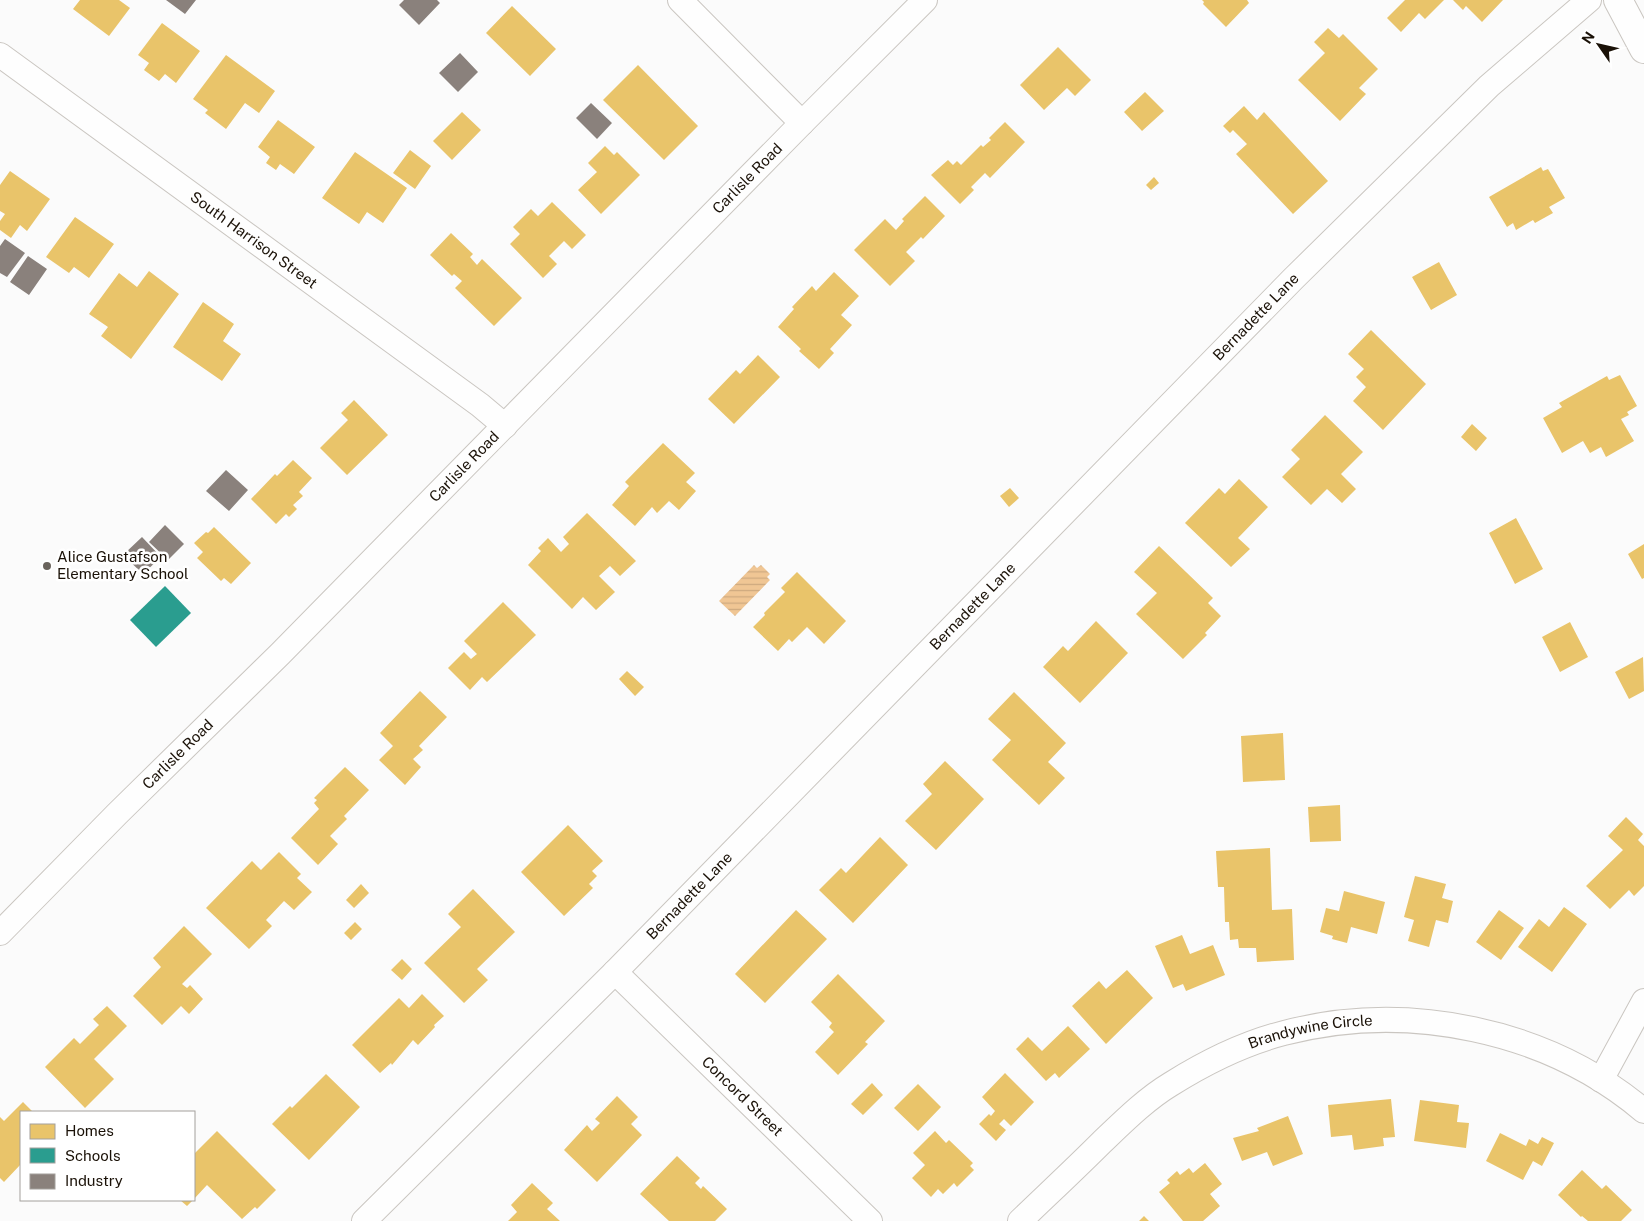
<svg xmlns="http://www.w3.org/2000/svg" width="1644" height="1221" font-family="'Public Sans',sans-serif">
<style>
.water{fill:url(#water-rules)}
.homes{fill:#e9c46a}
.schools{fill:#2a9d8f}
.industry{fill:#8a817c}
.lines{fill:none;stroke-linecap:round;stroke-linejoin:round}
.street-casing{stroke:#cac6c1;stroke-width:26}
.primary-casing{stroke:#cac6c1;stroke-width:30}
.street{stroke:#fefefe;stroke-width:24}
.primary{stroke:#fefefe;stroke-width:28}
.poi-dot{fill:#69635c;stroke:#fff;stroke-width:2}
.labels{text-anchor:middle;stroke-width:5;stroke-linejoin:round;paint-order:stroke}
.street-label{font-size:15px;fill:#1a1107;stroke:#fff}
.poi-label{font-size:15px;fill:#1a1107;stroke:#fff;text-anchor:start}
</style>
<defs>
<pattern id="water-rules" width="6" height="5" patternUnits="userSpaceOnUse" patternTransform="scale(1.25)"><rect width="6" height="5" fill="#f0c694"/><path d="M0 2.5h6" fill="none" stroke="#cda97e"/></pattern>
</defs>
<rect width="100%" height="100%" fill="#fbfbfb"/>
<!-- water -->
<path class="water" d="M 754,565 L 757,568 L 761,565 L 770,574 L 767,577 L 770,580 L 735,616 L 719,601 Z"/>
<!-- homes -->
<path class="homes" d="M 80,0 L 119,0 L 130,8 L 109,36 L 73,9 Z
M 1202,0 L 1247,0 L 1249,3 L 1226,27 L 1203,4 L 1204,2 Z
M 1405,0 L 1444,0 L 1425,19 L 1419,13 L 1401,32 L 1387,18 Z
M 1453,0 L 1503,0 L 1482,22 L 1466,6 L 1463,10 Z
M 512,6 L 556,49 L 530,76 L 486,33 Z
M 162,23 L 200,51 L 176,83 L 165,74 L 159,81 L 144,70 L 149,63 L 138,55 Z
M 1328,28 L 1339,38 L 1343,34 L 1378,69 L 1359,88 L 1366,94 L 1340,121 L 1298,80 L 1325,53 L 1314,42 Z
M 1058,47 L 1091,80 L 1075,96 L 1067,88 L 1044,110 L 1020,85 Z
M 226,55 L 275,91 L 259,113 L 245,103 L 226,129 L 205,113 L 208,110 L 193,99 Z
M 638,65 L 698,126 L 664,160 L 603,100 Z
M 1145,92 L 1164,111 L 1142,131 L 1124,112 Z
M 1244,106 L 1257,120 L 1264,112 L 1328,181 L 1293,214 L 1236,154 L 1247,144 L 1233,130 L 1230,133 L 1223,126 Z
M 462,112 L 481,130 L 452,160 L 433,141 Z
M 278,120 L 315,147 L 294,174 L 280,164 L 276,170 L 266,163 L 270,157 L 258,147 Z
M 1005,122 L 1025,142 L 990,178 L 985,173 L 971,187 L 974,190 L 960,204 L 931,175 L 948,160 L 953,165 L 957,161 L 961,165 L 981,145 L 983,147 L 991,140 L 989,138 Z
M 605,146 L 614,155 L 617,152 L 640,175 L 601,214 L 578,190 L 597,172 L 588,163 Z
M 410,150 L 431,166 L 415,189 L 393,173 Z
M 355,152 L 407,188 L 383,223 L 367,212 L 359,224 L 322,198 Z
M 1541,167 L 1543,171 L 1548,169 L 1565,198 L 1549,207 L 1553,213 L 1535,223 L 1533,220 L 1516,230 L 1513,223 L 1507,227 L 1489,197 Z
M 10,171 L 50,199 L 27,231 L 20,225 L 11,238 L 0,230 L 0,221 L 5,214 L 0,211 L 0,185 Z
M 1154,177 L 1159,183 L 1151,190 L 1146,185 Z
M 925,196 L 945,216 L 923,239 L 921,237 L 906,252 L 915,261 L 890,286 L 854,250 L 885,219 L 896,230 L 904,221 L 902,219 Z
M 552,202 L 586,235 L 572,249 L 564,241 L 549,256 L 557,264 L 543,278 L 510,244 L 520,234 L 513,227 L 531,209 L 538,216 Z
M 75,217 L 114,244 L 89,278 L 74,267 L 69,273 L 46,257 Z
M 451,233 L 473,254 L 470,257 L 477,265 L 482,259 L 522,298 L 494,326 L 455,288 L 462,281 L 454,274 L 452,276 L 430,255 Z
M 1439,262 L 1457,295 L 1431,310 L 1412,277 Z
M 149,271 L 179,294 L 131,359 L 101,336 L 108,327 L 89,314 L 119,273 L 137,287 Z
M 834,272 L 859,296 L 841,315 L 852,325 L 830,349 L 834,353 L 819,369 L 799,351 L 801,349 L 778,327 L 794,309 L 792,307 L 812,286 L 816,291 Z
M 203,302 L 234,324 L 223,341 L 241,354 L 222,381 L 173,347 Z
M 1371,330 L 1426,384 L 1383,430 L 1353,401 L 1366,387 L 1356,377 L 1364,369 L 1348,354 Z
M 758,355 L 780,377 L 734,424 L 708,399 L 736,370 L 740,374 Z
M 1620,375 L 1637,406 L 1627,412 L 1629,415 L 1621,419 L 1634,441 L 1606,457 L 1601,447 L 1590,453 L 1583,441 L 1562,453 L 1543,418 L 1562,407 L 1559,403 L 1607,376 L 1609,380 Z
M 354,400 L 388,435 L 347,475 L 320,448 L 348,420 L 341,413 Z
M 1325,415 L 1363,452 L 1341,474 L 1356,489 L 1342,503 L 1327,489 L 1311,505 L 1282,477 L 1300,459 L 1291,450 Z
M 1472,424 L 1487,438 L 1476,451 L 1461,437 Z
M 663,443 L 695,473 L 686,482 L 696,491 L 679,510 L 669,501 L 657,513 L 652,507 L 635,526 L 612,505 L 629,486 L 625,482 Z
M 293,460 L 312,478 L 299,492 L 303,496 L 293,505 L 297,509 L 289,517 L 286,514 L 276,524 L 251,499 L 275,474 L 277,476 Z
M 1239,479 L 1268,507 L 1238,538 L 1250,549 L 1231,567 L 1185,523 L 1219,488 L 1225,494 Z
M 1010,488 L 1019,498 L 1009,507 L 1000,496 Z
M 587,513 L 636,561 L 620,576 L 610,566 L 599,576 L 615,592 L 596,610 L 583,597 L 572,609 L 528,565 L 541,551 L 538,548 L 548,538 L 561,552 L 569,544 L 563,537 Z
M 1516,518 L 1543,569 L 1515,584 L 1489,533 Z
M 214,527 L 251,563 L 231,584 L 224,578 L 221,581 L 197,558 L 203,552 L 194,543 L 206,532 L 208,533 Z
M 1644,544 L 1644,578 L 1642,579 L 1628,554 Z
M 1159,546 L 1213,598 L 1208,603 L 1221,616 L 1205,633 L 1207,635 L 1183,659 L 1136,614 L 1157,593 L 1134,572 Z
M 797,572 L 846,621 L 824,644 L 807,627 L 792,642 L 789,639 L 778,651 L 753,627 L 765,615 L 764,613 L 785,592 L 781,588 Z
M 503,602 L 536,635 L 487,682 L 482,677 L 470,690 L 448,668 L 464,652 L 471,659 L 477,654 L 464,641 Z
M 1096,621 L 1128,653 L 1080,703 L 1043,667 L 1063,646 L 1068,651 Z
M 1570,622 L 1588,657 L 1560,672 L 1542,637 Z
M 1643,657 L 1644,691 L 1629,699 L 1615,672 Z
M 627,671 L 644,687 L 635,696 L 619,679 Z
M 420,691 L 447,717 L 419,746 L 423,750 L 413,759 L 421,767 L 405,785 L 379,760 L 393,746 L 380,733 Z
M 1014,692 L 1066,743 L 1048,762 L 1065,778 L 1039,805 L 992,760 L 1011,740 L 988,719 Z
M 1283,733 L 1285,780 L 1243,782 L 1241,736 Z
M 945,761 L 984,799 L 936,850 L 905,821 L 932,794 L 923,784 Z
M 345,767 L 369,790 L 344,816 L 347,819 L 330,836 L 338,844 L 318,865 L 291,838 L 319,809 L 314,803 L 317,800 L 314,798 Z
M 1340,805 L 1341,841 L 1310,842 L 1308,807 Z
M 1626,817 L 1643,834 L 1638,840 L 1644,846 L 1644,886 L 1634,896 L 1629,890 L 1610,909 L 1586,886 L 1623,850 L 1608,836 Z
M 568,825 L 603,861 L 592,871 L 597,876 L 589,884 L 593,888 L 564,916 L 521,872 Z
M 880,837 L 908,865 L 853,923 L 819,890 L 841,868 L 846,873 Z
M 1270,848 L 1272,910 L 1292,909 L 1294,960 L 1257,962 L 1256,948 L 1239,948 L 1238,939 L 1230,940 L 1229,922 L 1225,922 L 1224,887 L 1218,887 L 1216,851 Z
M 279,852 L 301,874 L 297,878 L 312,892 L 294,910 L 284,901 L 266,920 L 272,926 L 249,949 L 206,908 L 252,861 L 261,870 Z
M 1415,876 L 1446,884 L 1442,898 L 1453,901 L 1448,923 L 1436,920 L 1429,947 L 1408,941 L 1414,920 L 1404,917 Z
M 361,884 L 369,893 L 354,908 L 346,900 Z
M 473,889 L 515,932 L 477,969 L 488,980 L 464,1003 L 424,963 L 461,927 L 448,914 Z
M 1344,891 L 1385,902 L 1377,934 L 1351,927 L 1347,943 L 1332,939 L 1333,936 L 1320,932 L 1326,908 L 1339,911 Z
M 1564,907 L 1587,924 L 1552,972 L 1518,947 L 1539,919 L 1549,927 Z
M 796,910 L 827,939 L 765,1003 L 735,974 Z
M 1499,910 L 1524,928 L 1501,960 L 1476,942 Z
M 355,922 L 362,929 L 351,940 L 344,933 Z
M 184,926 L 212,954 L 182,984 L 187,988 L 190,985 L 203,999 L 189,1014 L 181,1006 L 162,1025 L 133,996 L 161,967 L 153,958 Z
M 1182,935 L 1190,954 L 1213,945 L 1225,975 L 1186,991 L 1183,984 L 1173,988 L 1155,946 Z
M 402,959 L 412,969 L 402,980 L 391,970 Z
M 1127,970 L 1153,998 L 1106,1044 L 1072,1006 L 1099,981 L 1106,989 Z
M 838,974 L 885,1021 L 865,1042 L 868,1044 L 838,1075 L 815,1052 L 834,1032 L 829,1027 L 832,1023 L 811,1002 Z
M 422,994 L 444,1016 L 434,1025 L 435,1027 L 418,1045 L 413,1040 L 392,1065 L 391,1063 L 380,1073 L 352,1045 L 399,998 L 409,1008 Z
M 107,1006 L 127,1026 L 94,1059 L 114,1079 L 85,1108 L 45,1067 L 74,1038 L 80,1044 L 99,1025 L 93,1019 Z
M 1068,1026 L 1090,1049 L 1059,1078 L 1055,1073 L 1046,1081 L 1016,1049 L 1028,1037 L 1042,1051 Z
M 1005,1073 L 1034,1102 L 1011,1126 L 1004,1119 L 999,1124 L 1006,1130 L 996,1141 L 979,1124 L 989,1114 L 991,1116 L 995,1111 L 982,1097 Z
M 326,1074 L 360,1107 L 309,1160 L 272,1124 L 290,1106 L 292,1108 Z
M 872,1083 L 883,1095 L 863,1115 L 851,1104 Z
M 918,1084 L 941,1107 L 918,1131 L 894,1108 Z
M 617,1096 L 638,1117 L 631,1124 L 642,1135 L 597,1182 L 564,1150 L 587,1125 L 592,1131 L 600,1123 L 595,1119 Z
M 1391,1099 L 1395,1137 L 1383,1138 L 1384,1146 L 1354,1150 L 1352,1135 L 1331,1137 L 1328,1105 Z
M 1420,1100 L 1459,1105 L 1457,1122 L 1469,1123 L 1466,1148 L 1414,1141 Z
M 23,1102 L 33,1112 L 21,1112 L 21,1164 L 4,1182 L 0,1178 L 0,1117 L 4,1121 Z
M 1288,1116 L 1303,1154 L 1273,1166 L 1267,1152 L 1242,1161 L 1233,1138 L 1259,1131 L 1257,1128 Z
M 217,1131 L 276,1190 L 257,1209 L 255,1207 L 242,1219 L 207,1185 L 194,1199 L 194,1154 Z
M 935,1131 L 946,1143 L 949,1140 L 973,1163 L 970,1166 L 974,1170 L 957,1187 L 954,1183 L 943,1194 L 938,1189 L 931,1197 L 912,1178 L 925,1165 L 913,1153 Z
M 1500,1133 L 1526,1146 L 1529,1139 L 1538,1144 L 1542,1137 L 1554,1143 L 1542,1166 L 1533,1161 L 1523,1180 L 1486,1161 Z
M 677,1156 L 700,1178 L 695,1183 L 701,1189 L 703,1186 L 727,1209 L 715,1221 L 669,1221 L 640,1194 Z
M 1205,1163 L 1222,1184 L 1210,1194 L 1220,1206 L 1203,1221 L 1183,1221 L 1159,1192 L 1170,1183 L 1167,1180 L 1177,1171 L 1180,1175 L 1189,1168 L 1193,1173 Z
M 1582,1170 L 1602,1189 L 1606,1185 L 1632,1210 L 1621,1221 L 1588,1221 L 1582,1216 L 1581,1217 L 1558,1195 Z
M 532,1183 L 553,1203 L 547,1209 L 560,1221 L 508,1221 L 517,1212 L 511,1205 Z
M 180,1200 L 193,1200 L 187,1206 Z
M 1144,1216 L 1149,1221 L 1139,1221 Z"/>
<!-- schools -->
<path class="schools" d="M 165,586 L 191,613 L 156,647 L 130,620 Z"/>
<!-- industry -->
<path class="industry" d="M 166,0 L 196,0 L 185,14 Z
M 404,0 L 437,0 L 440,3 L 419,25 L 399,5 Z
M 460,53 L 478,72 L 458,92 L 439,73 Z
M 591,103 L 612,123 L 597,139 L 576,118 Z
M 5,239 L 25,253 L 7,277 L 0,273 L 0,246 Z
M 28,256 L 47,269 L 29,295 L 10,282 Z
M 226,470 L 248,490 L 229,511 L 206,491 Z
M 165,525 L 184,544 L 168,560 L 149,542 Z
M 142,537 L 161,557 L 143,574 L 123,555 Z"/>
<g class="lines">
<!-- street casing -->
<g class="street-casing">
<g id="street">
<path d="M 680,0 L 802,123"/>
<path id="s1" d="M 0,55 L 480,405 L 505,426"/>
<path id="s2" d="M 0,933 L 117,814 L 280,654 L 802,123 L 925,0"/>
<path id="s3" d="M 615,972 L 870,1221"/>
<path d="M 1601,1080 L 1644,1001"/>
<path id="s4" d="M 364,1221 L 615,972 L 1293,279 L 1489,86 L 1589,0"/>
<path id="s5" d="M 1020,1221 C 1047,1195 1075,1169 1102,1142 C 1123,1122 1146,1099 1171,1084 C 1206,1062 1245,1043 1284,1033 C 1407,1001 1547,1029 1644,1111"/>
</g>
</g>
<!-- primary casing -->
<g class="primary-casing">
<path id="primary" d="M 1618,0 L 1644,49"/>
</g>
<!-- street -->
<use href="#street" class="street"/>
<!-- primary -->
<use href="#primary" class="primary"/>
</g>
<!-- markers -->
<circle class="poi-dot" cx="47" cy="566" r="5"/>
<g class="labels">
<!-- street labels -->
<g class="street-label">
<text dy="5" stroke="none"><textPath href="#s2" startOffset="1062">Carlisle Road</textPath></text>
<text dy="5" stroke="none"><textPath href="#s1" startOffset="314">South Harrison Street</textPath></text>
<text dy="5" stroke="none"><textPath href="#s4" startOffset="1270">Bernadette Lane</textPath></text>
<text dy="5" stroke="none"><textPath href="#s2" startOffset="658">Carlisle Road</textPath></text>
<text dy="5" stroke="none"><textPath href="#s4" startOffset="865">Bernadette Lane</textPath></text>
<text dy="5" stroke="none"><textPath href="#s2" startOffset="252">Carlisle Road</textPath></text>
<text dy="5" stroke="none"><textPath href="#s4" startOffset="460">Bernadette Lane</textPath></text>
<text dy="5" stroke="none"><textPath href="#s5" startOffset="355">Brandywine Circle</textPath></text>
<text dy="5" stroke="none"><textPath href="#s3" startOffset="178">Concord Street</textPath></text>
</g>
<!-- poi labels -->
<g class="poi-label">
<text x="57" y="562">Alice Gustafson<tspan x="57" dy="17">Elementary School</tspan></text>
</g>
</g>
<!-- legend -->
<rect x="20" y="1111" width="175" height="90" fill="#ffffff" stroke="#a3a09c"/>
<rect x="30" y="1124" width="25" height="15" fill="#e9c46a" stroke="#a3a09c"/>
<text x="65" y="1136" font-size="15" fill="#1a1107">Homes</text>
<rect x="30" y="1148" width="25" height="15" fill="#2a9d8f" stroke="#a3a09c"/>
<text x="65" y="1161" font-size="15" fill="#1a1107">Schools</text>
<rect x="30" y="1174" width="25" height="15" fill="#8a817c" stroke="#a3a09c"/>
<text x="65" y="1186" font-size="15" fill="#1a1107">Industry</text>
<!-- north arrow -->
<g transform="translate(1599 45) rotate(304)" stroke="#ffffff" stroke-width="4" paint-order="stroke">
<path d="M0-4L9 19L0 12L-9 19Z" fill="#1a1107"/>
<text y="-8" font-size="14" font-weight="bold" text-anchor="middle" fill="#1a1107">N</text>
</g>
</svg>
